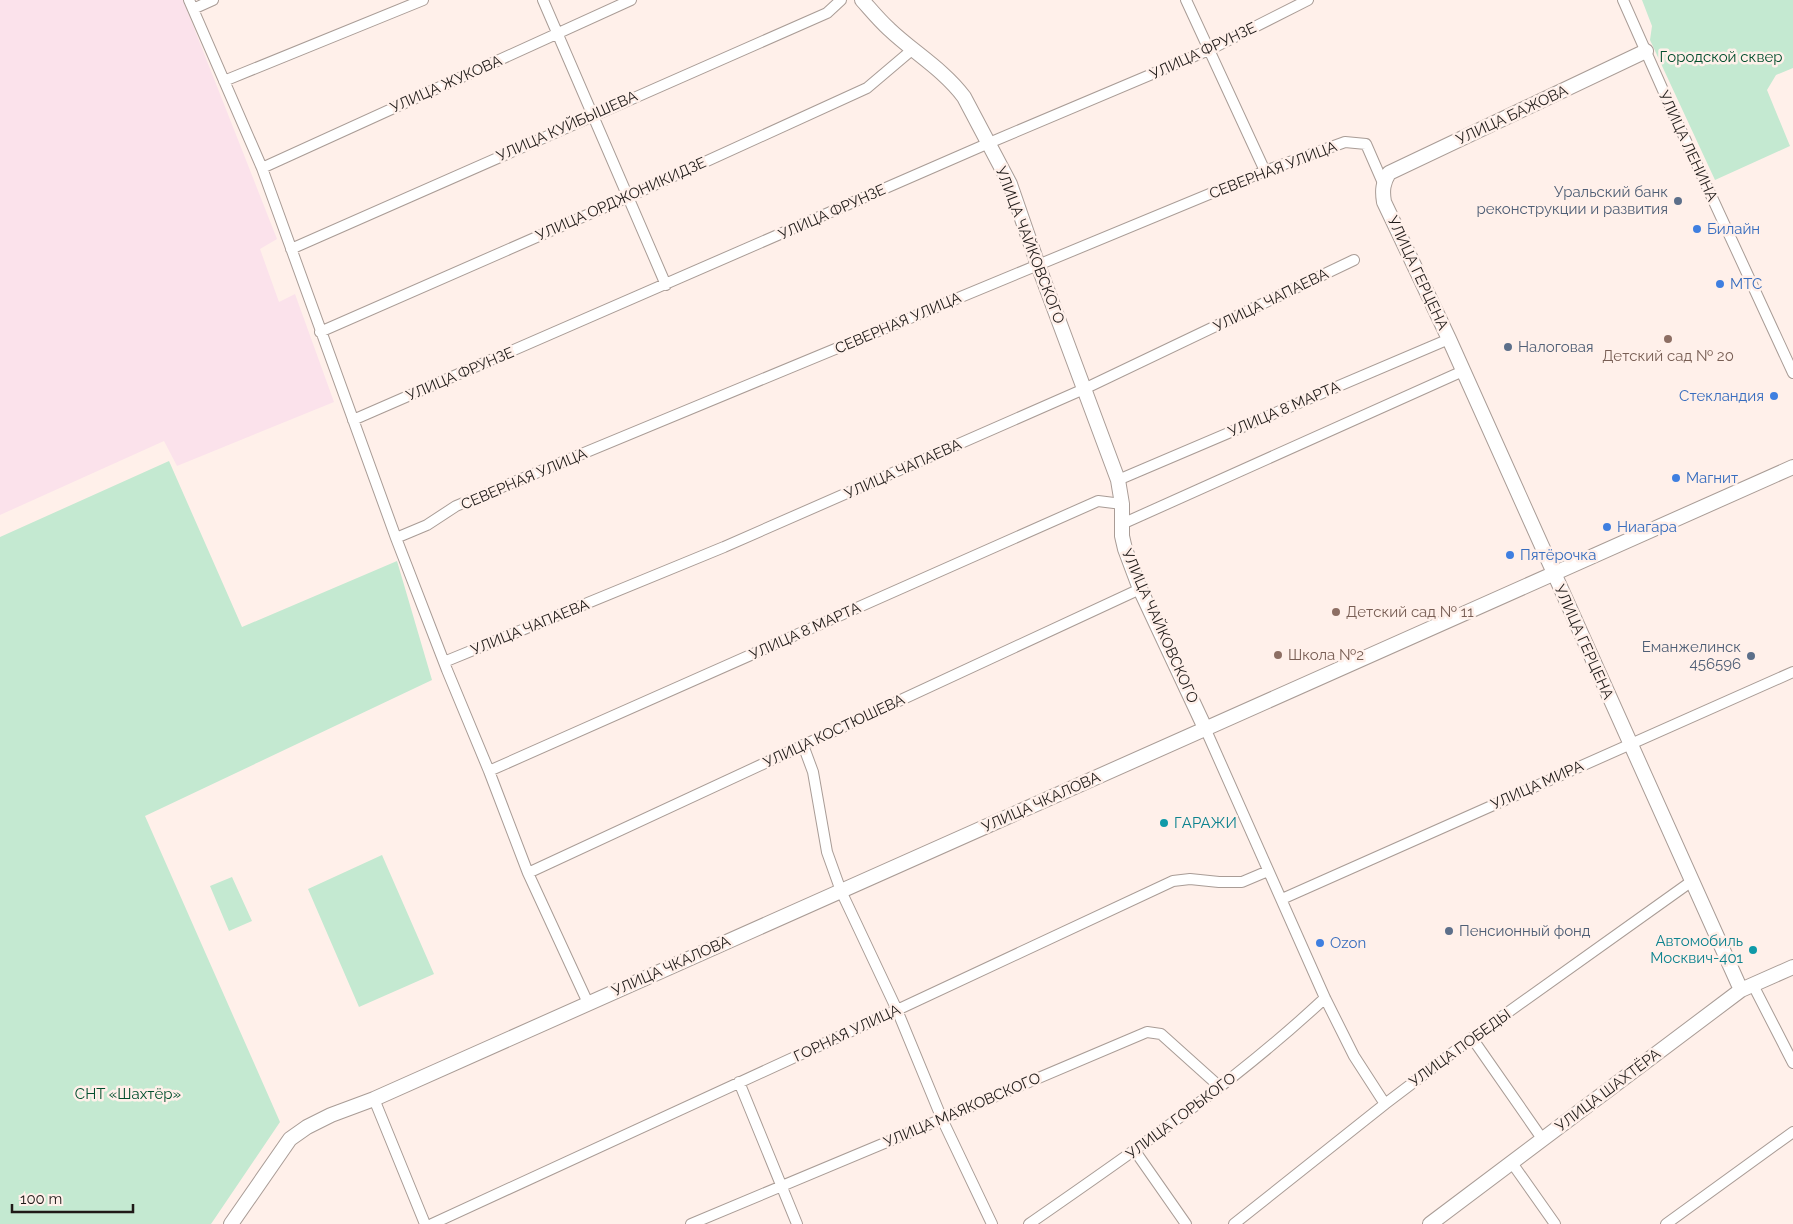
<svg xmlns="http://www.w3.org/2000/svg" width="1793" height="1224" font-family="Raleway,sans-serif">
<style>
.industrial{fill:#fbe2eb}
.green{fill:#c4e9d1}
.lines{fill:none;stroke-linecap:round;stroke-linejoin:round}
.street-casing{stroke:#a99c96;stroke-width:12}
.secondary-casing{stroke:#a99c96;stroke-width:16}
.street{stroke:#fff;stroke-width:10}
.secondary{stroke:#fff;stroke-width:14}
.service-dot{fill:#5c6f8a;stroke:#fff0ea;stroke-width:2}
.shop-dot{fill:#3f7fe0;stroke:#fff0ea;stroke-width:2}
.education-dot{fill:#8d6e63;stroke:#fff0ea;stroke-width:2}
.culture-dot{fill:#0f9aa8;stroke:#fff0ea;stroke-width:2}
.labels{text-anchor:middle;stroke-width:5;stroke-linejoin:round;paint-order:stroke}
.street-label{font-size:15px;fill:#1f1a18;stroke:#fff0ea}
.park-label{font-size:15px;fill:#024e2d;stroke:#fff0ea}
.service-label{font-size:15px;fill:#4e5e75;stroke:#fff0ea;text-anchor:end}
.shop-label{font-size:15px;fill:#366cbe;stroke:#fff0ea;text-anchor:start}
.education-label{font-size:15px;fill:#785e54;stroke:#fff0ea;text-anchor:start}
.culture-label{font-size:15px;fill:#0d838f;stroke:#fff0ea;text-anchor:start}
</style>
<rect width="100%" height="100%" fill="#fff0ea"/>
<!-- industrial -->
<path class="industrial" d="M 0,0 L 183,0 L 277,239 L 260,249 L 279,302 L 295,294 L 334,402 L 177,466 L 164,441 L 0,515 Z"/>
<!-- green -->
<path class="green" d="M 1642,0 L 1793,0 L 1793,68 L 1776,75 L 1767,90 L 1790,146 L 1715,180 L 1650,40 L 1652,26 Z
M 169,461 L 242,627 L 397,561 L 432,680 L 145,816 L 280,1122 L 211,1224 L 0,1224 L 0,537 Z
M 382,855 L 434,974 L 359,1007 L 308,889 Z
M 232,877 L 252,921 L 229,931 L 210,886 Z"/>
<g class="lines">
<!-- street casing -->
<g class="street-casing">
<path id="street" d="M 189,0 L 262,168 L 396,538 L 447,670 L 489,771 L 528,873 L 588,1003
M 543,0 L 666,285
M 1186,0 L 1265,171
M 1623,0 L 1674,115 L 1793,373
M 193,9 L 213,0
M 224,81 L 423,0
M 262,168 L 631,0
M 291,249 L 827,13 L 841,0
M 320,332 L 628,197 L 867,88 L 913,49
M 353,420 L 989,143 L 1209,50 L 1308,0
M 1118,480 L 1449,339
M 1122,524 L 1463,371
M 396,538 L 427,525 L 456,506 L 1265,171 L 1345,142 L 1366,144 L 1383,183
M 444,662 L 724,547 L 1084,389 L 1354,260
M 1205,728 L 1325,998 L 1354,1056 L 1385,1104
M 803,745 L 813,772 L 827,852 L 841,891 L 897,1010 L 942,1119 L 992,1224
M 489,771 L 1098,501 L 1122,504
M 528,873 L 1140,589
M 1282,899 L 1793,672
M 1753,985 L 1793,1063
M 1472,1038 L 1543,1140
M 739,1082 L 797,1224
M 374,1099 L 425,1224
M 1135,1151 L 1186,1224
M 1512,1163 L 1555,1224
M 432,1224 L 897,1010 L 1173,881 L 1190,879 L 1219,882 L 1242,882 L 1268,871
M 691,1224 L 942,1119 L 1147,1032 L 1161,1034 L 1220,1087
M 1029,1224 C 1131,1153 1234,1083 1325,998
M 1234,1224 L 1385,1104 L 1472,1038 L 1692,881
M 1666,1224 L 1793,1132"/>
</g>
<!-- secondary casing -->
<g class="secondary-casing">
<path id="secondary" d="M 862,0 C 871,10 879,20 889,29 C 913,52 943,69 964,97 L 1010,184 L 1038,265 L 1118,480 L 1122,504 L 1122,536 L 1125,549 L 1140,589 L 1205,728
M 1646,51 L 1389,173 C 1383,183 1382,190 1384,202 L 1449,339 L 1741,990
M 231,1224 L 290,1139 L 307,1127 L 331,1115 L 374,1099 L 1793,467
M 1430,1224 L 1741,990 L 1793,967"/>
</g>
<!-- street -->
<use href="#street" class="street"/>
<!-- secondary -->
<use href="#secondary" class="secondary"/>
</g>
<!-- markers -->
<g class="service-dot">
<circle cx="1678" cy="201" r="5"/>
<circle cx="1508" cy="347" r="5"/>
<circle cx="1751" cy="656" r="5"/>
<circle cx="1449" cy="931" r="5"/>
</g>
<g class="shop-dot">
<circle cx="1697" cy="229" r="5"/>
<circle cx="1720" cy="284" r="5"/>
<circle cx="1774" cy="396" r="5"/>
<circle cx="1676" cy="478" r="5"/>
<circle cx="1607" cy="527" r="5"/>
<circle cx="1510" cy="555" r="5"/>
<circle cx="1320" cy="943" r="5"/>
</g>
<g class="education-dot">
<circle cx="1668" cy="339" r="5"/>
<circle cx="1336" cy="612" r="5"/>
<circle cx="1278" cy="655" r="5"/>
</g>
<g class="culture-dot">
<circle cx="1164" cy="823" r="5"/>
<circle cx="1753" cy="950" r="5"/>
</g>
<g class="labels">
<!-- street labels -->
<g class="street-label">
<text transform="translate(1203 51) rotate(-25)" y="5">УЛИЦА ФРУНЗЕ</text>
<text transform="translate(446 84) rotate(-24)" y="5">УЛИЦА ЖУКОВА</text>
<text transform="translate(1512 115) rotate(-25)" y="5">УЛИЦА БАЖОВА</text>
<text transform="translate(567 126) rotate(-24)" y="5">УЛИЦА КУЙБЫШЕВА</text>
<text transform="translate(1688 146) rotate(65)" y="5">УЛИЦА ЛЕНИНА</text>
<text transform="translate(1273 170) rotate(-21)" y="5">СЕВЕРНАЯ УЛИЦА</text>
<text transform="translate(621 199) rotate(-24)" y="5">УЛИЦА ОРДЖОНИКИДЗЕ</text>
<text transform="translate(832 212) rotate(-24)" y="5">УЛИЦА ФРУНЗЕ</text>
<text transform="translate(1030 245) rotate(69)" y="5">УЛИЦА ЧАЙКОВСКОГО</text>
<text transform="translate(1418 273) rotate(65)" y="5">УЛИЦА ГЕРЦЕНА</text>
<text transform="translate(1271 300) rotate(-26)" y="5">УЛИЦА ЧАПАЕВА</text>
<text transform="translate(898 323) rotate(-23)" y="5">СЕВЕРНАЯ УЛИЦА</text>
<text transform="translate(460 374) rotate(-23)" y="5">УЛИЦА ФРУНЗЕ</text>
<text transform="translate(1284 409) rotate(-23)" y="5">УЛИЦА 8 МАРТА</text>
<text transform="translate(903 469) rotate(-24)" y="5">УЛИЦА ЧАПАЕВА</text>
<text transform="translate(524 479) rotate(-23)" y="5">СЕВЕРНАЯ УЛИЦА</text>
<text transform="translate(1160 626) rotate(66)" y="5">УЛИЦА ЧАЙКОВСКОГО</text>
<text transform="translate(530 627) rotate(-22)" y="5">УЛИЦА ЧАПАЕВА</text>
<text transform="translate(805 631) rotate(-24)" y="5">УЛИЦА 8 МАРТА</text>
<text transform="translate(1584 642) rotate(66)" y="5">УЛИЦА ГЕРЦЕНА</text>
<text transform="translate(834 731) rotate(-25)" y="5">УЛИЦА КОСТЮШЕВА</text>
<text transform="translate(1537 785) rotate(-24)" y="5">УЛИЦА МИРА</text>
<text transform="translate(1041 802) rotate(-24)" y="5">УЛИЦА ЧКАЛОВА</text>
<text transform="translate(671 966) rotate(-24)" y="5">УЛИЦА ЧКАЛОВА</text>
<text transform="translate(847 1033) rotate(-25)" y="5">ГОРНАЯ УЛИЦА</text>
<text transform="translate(1460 1048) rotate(-36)" y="5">УЛИЦА ПОБЕДЫ</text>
<text transform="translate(1608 1090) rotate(-37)" y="5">УЛИЦА ШАХТЁРА</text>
<text transform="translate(962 1110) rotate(-23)" y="5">УЛИЦА МАЯКОВСКОГО</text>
<text transform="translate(1181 1116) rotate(-37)" y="5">УЛИЦА ГОРЬКОГО</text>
</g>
<!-- park labels -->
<g class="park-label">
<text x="1721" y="62">Городской сквер</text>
<text x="128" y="1099">СНТ «Шахтёр»</text>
</g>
<!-- service labels -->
<g class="service-label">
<text x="1668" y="197">Уральский банк<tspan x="1668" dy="17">реконструкции и развития</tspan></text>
<text x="1518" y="352" text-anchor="start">Налоговая</text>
<text x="1741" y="652">Еманжелинск<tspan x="1741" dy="17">456596</tspan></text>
<text x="1459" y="936" text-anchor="start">Пенсионный фонд</text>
</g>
<!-- shop labels -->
<g class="shop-label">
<text x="1707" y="234">Билайн</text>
<text x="1730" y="289">МТС</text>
<text x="1764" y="401" text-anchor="end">Стекландия</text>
<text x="1686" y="483">Магнит</text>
<text x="1617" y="532">Ниагара</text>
<text x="1520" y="560">Пятёрочка</text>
<text x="1330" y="948">Ozon</text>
</g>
<!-- education labels -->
<g class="education-label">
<text x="1668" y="361" text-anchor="middle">Детский сад № 20</text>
<text x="1346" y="617">Детский сад № 11</text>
<text x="1288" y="660">Школа №2</text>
</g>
<!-- culture labels -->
<g class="culture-label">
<text x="1174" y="828">ГАРАЖИ</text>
<text x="1743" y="946" text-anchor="end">Автомобиль<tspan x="1743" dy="17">Москвич-401</tspan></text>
</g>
</g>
<!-- scale -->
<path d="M12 1204v8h121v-8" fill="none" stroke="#1f1a18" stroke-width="2.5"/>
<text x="20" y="1204" font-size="15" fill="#1f1a18" stroke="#fff0ea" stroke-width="4" paint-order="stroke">100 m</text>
</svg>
